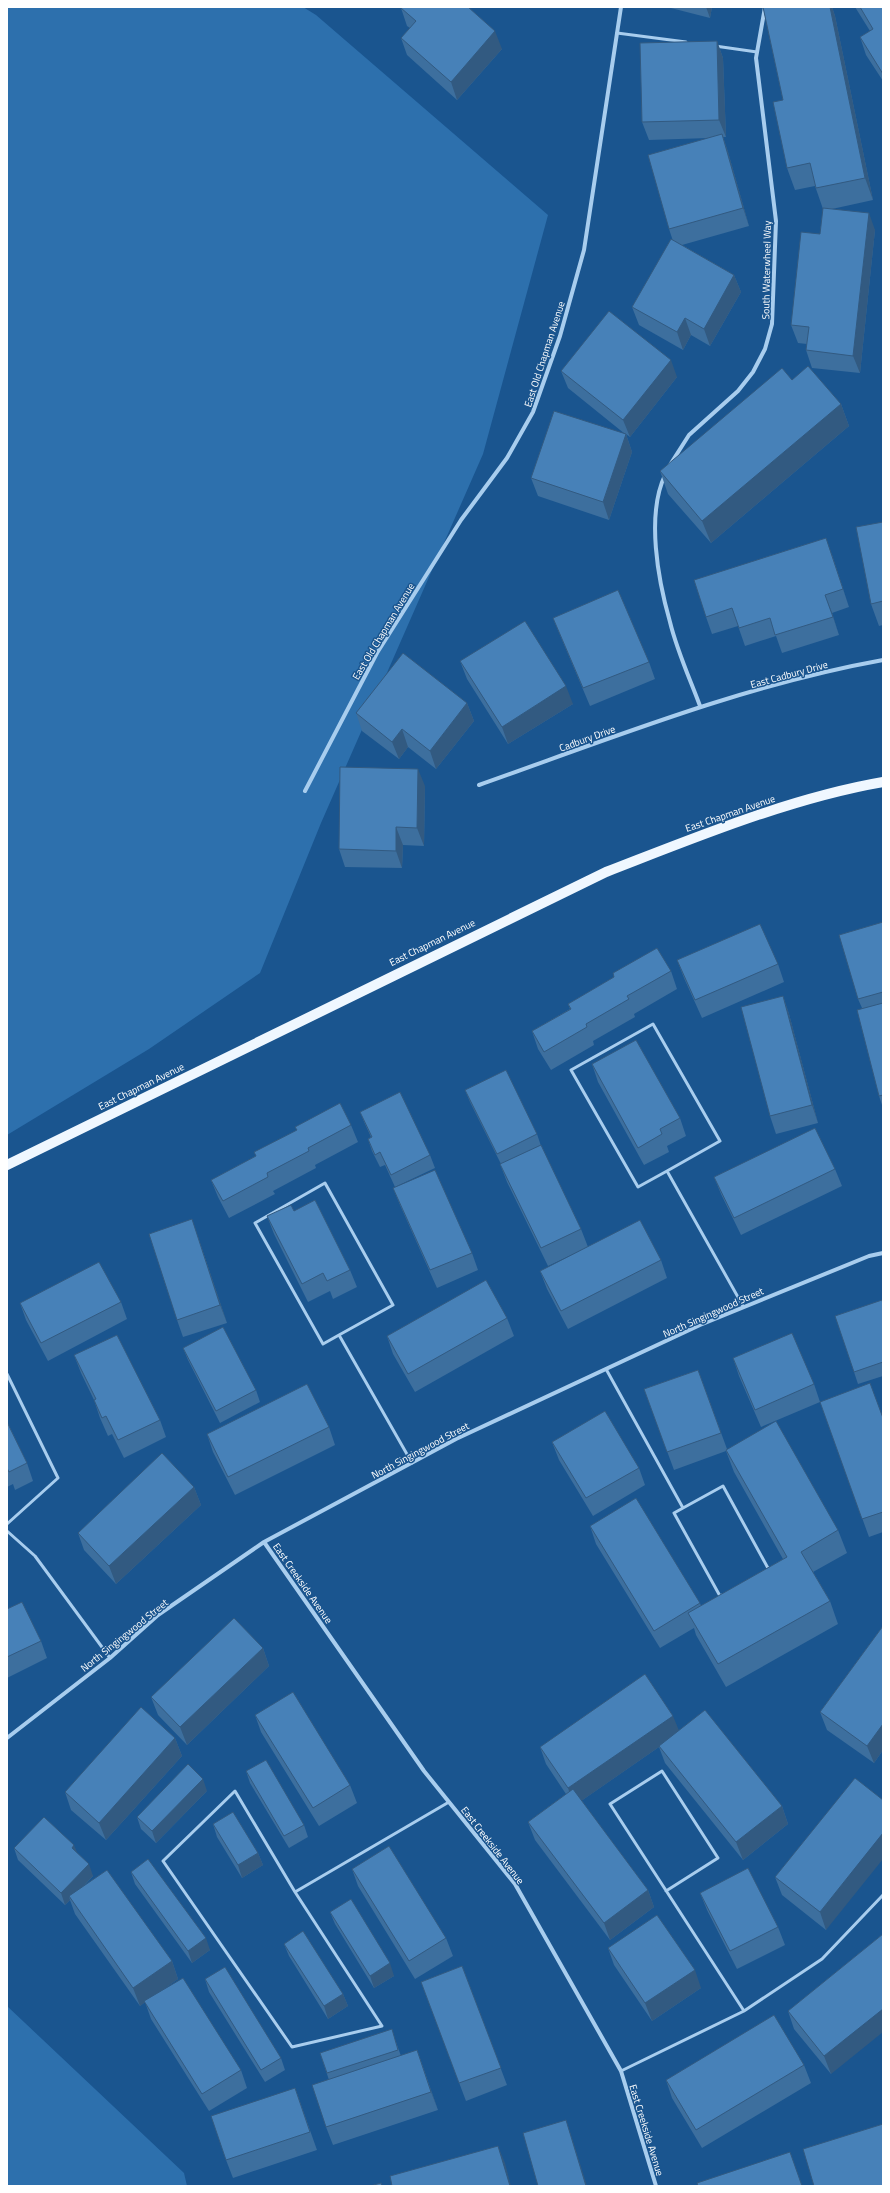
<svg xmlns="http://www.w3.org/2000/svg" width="890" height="2193" font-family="'Titillium Web',sans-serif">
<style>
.green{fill:#2d70ad}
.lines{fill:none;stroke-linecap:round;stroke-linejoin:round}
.lane{stroke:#a8cdee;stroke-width:3}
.street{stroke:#a8cdee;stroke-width:4}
.primary{stroke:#eff7ff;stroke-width:10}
.wall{fill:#3d6f9e}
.shaded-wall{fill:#325a81}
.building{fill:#4781b8;stroke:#325a81}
.labels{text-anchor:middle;stroke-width:3;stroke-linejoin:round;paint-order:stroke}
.street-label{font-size:10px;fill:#fff;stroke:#1a558f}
</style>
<rect width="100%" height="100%" fill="#1a558f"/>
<!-- green -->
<path class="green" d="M 7,7 L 303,7 L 316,15 L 548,215 L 483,454 L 321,823 L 260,973 L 149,1049 L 7,1135 Z
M 7,2006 L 184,2173 L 187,2186 L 7,2186 Z"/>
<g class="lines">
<!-- lane -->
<path class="lane" d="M 617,33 L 686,42
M 715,46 L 757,52
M 667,1171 L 720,1141 L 653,1024 L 571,1070 L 638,1187 L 667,1171 L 743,1306
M 339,1335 L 393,1305 L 325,1183 L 255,1223 L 323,1344 L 339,1335 L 412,1463
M 606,1369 L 683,1508 L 674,1513 L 720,1596 L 722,1595
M 7,1374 L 58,1478 L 7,1524
M 683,1508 L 723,1486 L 769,1570
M 7,1531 L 35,1556 L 110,1658
M 666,1891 L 718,1858 L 662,1771 L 610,1804 L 744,2011
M 295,1892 L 382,2026 L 292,2047 L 163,1861 L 235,1791 L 295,1892 L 449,1802
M 621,2071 L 744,2011 L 822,1959 L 883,1895"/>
<!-- street -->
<path class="street" d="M 668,468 L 689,435 L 738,391 L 753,372 L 765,349 L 772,324 L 776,221 L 756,58 L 765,7
M 665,475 C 646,515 658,580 670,622 C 677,651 690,679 700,706
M 479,785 C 612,738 744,685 883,660
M 305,791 L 377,653 L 461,520 L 507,458 L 533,412 L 560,336 L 584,250 L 621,7
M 264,1542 L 424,1771 L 515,1884 L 621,2071 L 656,2186
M 7,1738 L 110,1658 L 158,1615 L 264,1542 L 456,1439 L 700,1325 L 869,1256 L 883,1253"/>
<!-- primary -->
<path class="primary" d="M 7,1165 L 606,872 C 694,838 790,798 883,782"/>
</g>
<!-- wall -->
<path class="wall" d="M 667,7 L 712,7 L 710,18 Z
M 763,7 L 832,7 L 835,16 L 873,200 L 832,209 L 875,230 L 860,373 L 812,368 L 806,350 L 807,344 L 798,343 L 791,325 L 820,234 L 823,209 L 815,186 L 795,190 L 787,168 L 783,100 Z
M 855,7 L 883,7 L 883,81 L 866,55 L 860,37 L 870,31 Z
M 401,8 L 502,49 L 457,100 L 407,55 L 401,38 L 410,28 L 407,26 Z
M 717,41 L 723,58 L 726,137 L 723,137 L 728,152 L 749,226 L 682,245 L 734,275 L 741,292 L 710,346 L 691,335 L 683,350 L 639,325 L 632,307 L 673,241 L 669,229 L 709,138 L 649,140 L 642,122 Z
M 561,371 L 677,377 L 630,437 L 626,434 L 632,452 L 609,520 L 538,496 L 531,478 L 625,434 L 568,388 Z
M 792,380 L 841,404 L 849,426 L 711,543 L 668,494 L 660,471 Z
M 883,522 L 883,625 L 879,626 L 871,604 Z
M 832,555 L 849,607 L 832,613 L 839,635 L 782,653 L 776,636 L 745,646 L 738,626 L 712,634 L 706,617 Z
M 553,618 L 649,662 L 655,679 L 590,706 L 560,635 Z
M 460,661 L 573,704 L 508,744 L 467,679 Z
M 467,703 L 474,721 L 436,769 L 408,747 L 399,759 L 362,731 L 356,713 Z
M 425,786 L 424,846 L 403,845 L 402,868 L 345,867 L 339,849 Z
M 883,922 L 883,1108 L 879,1096 L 862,1008 L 858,999 Z
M 677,960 L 778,964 L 784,982 L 702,1018 L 684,978 Z
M 671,971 L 677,989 L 634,1014 L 635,1017 L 593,1041 L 594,1045 L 551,1070 L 538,1049 L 532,1031 L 570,1009 L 568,1004 L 614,977 L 613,973 Z
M 783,996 L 789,1014 L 818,1123 L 776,1134 L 770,1116 Z
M 592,1064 L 680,1118 L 686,1136 L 667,1146 L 669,1152 L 644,1165 L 598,1082 Z
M 465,1090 L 537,1134 L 541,1146 L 581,1229 L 588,1247 L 548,1266 L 507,1182 L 500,1164 L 501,1164 L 470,1102 Z
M 360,1112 L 430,1155 L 435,1168 L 395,1187 L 385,1165 L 380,1167 L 372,1151 L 368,1139 L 371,1137 L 365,1124 Z
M 351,1125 L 358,1142 L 315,1165 L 316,1168 L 273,1191 L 275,1194 L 229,1218 L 218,1197 L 211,1180 L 256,1156 L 297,1130 L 295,1127 Z
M 835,1169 L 842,1186 L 741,1235 L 721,1194 L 714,1177 Z
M 393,1188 L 472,1253 L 478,1270 L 437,1288 L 400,1205 Z
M 267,1216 L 350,1270 L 357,1287 L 333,1299 L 330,1291 L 308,1302 L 274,1234 Z
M 198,1237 L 227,1323 L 183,1337 L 177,1320 Z
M 661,1260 L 667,1278 L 568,1329 L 547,1289 L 540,1271 Z
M 121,1302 L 127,1319 L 48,1361 L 26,1320 L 20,1303 Z
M 883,1304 L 883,1376 L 858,1384 L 854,1372 Z
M 507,1318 L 514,1336 L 415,1392 L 393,1354 L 387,1336 Z
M 183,1348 L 256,1390 L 260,1402 L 220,1423 L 188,1360 Z
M 74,1355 L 160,1420 L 166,1437 L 124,1458 L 112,1434 L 108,1436 L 100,1418 L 94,1400 L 81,1373 Z
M 733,1358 L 814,1384 L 820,1402 L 883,1418 L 883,1532 L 869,1537 L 820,1402 L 761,1427 L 739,1376 Z
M 698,1370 L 727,1449 L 838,1530 L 847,1553 L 813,1572 L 830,1601 L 838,1624 L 726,1687 L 696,1635 L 694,1628 L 660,1648 L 596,1544 L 590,1526 L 700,1603 L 701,1606 L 783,1559 L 734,1472 L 726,1451 L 674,1470 L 644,1389 Z
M 7,1422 L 27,1463 L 33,1481 L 15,1490 L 13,1484 L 7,1487 Z
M 329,1427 L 335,1445 L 235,1495 L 213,1452 L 207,1434 Z
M 552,1442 L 639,1468 L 645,1485 L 593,1516 L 559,1460 Z
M 194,1487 L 201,1505 L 116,1584 L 84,1550 L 78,1533 Z
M 7,1609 L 41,1641 L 47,1658 L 7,1678 Z
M 883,1626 L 883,1750 L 874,1763 L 827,1730 L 820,1712 Z
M 263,1648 L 269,1666 L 187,1745 L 158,1715 L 151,1697 Z
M 255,1715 L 350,1785 L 357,1803 L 319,1826 L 261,1732 Z
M 678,1730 L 782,1806 L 788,1824 L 743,1860 L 665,1763 L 659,1747 L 581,1801 L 648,1890 L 654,1907 L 610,1940 L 535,1840 L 528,1822 L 566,1794 L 546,1764 L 540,1747 Z
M 175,1738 L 182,1756 L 106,1840 L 71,1810 L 65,1792 Z
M 246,1771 L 304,1825 L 308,1837 L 289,1848 L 250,1783 Z
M 207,1791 L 156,1843 L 141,1829 L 137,1817 Z
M 883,1800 L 826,1930 L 782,1895 L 775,1877 Z
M 213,1824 L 258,1853 L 263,1865 L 242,1878 L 217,1837 Z
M 14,1848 L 77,1853 L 93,1876 L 85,1885 L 172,1961 L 178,1979 L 158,1993 L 241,2070 L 247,2088 L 209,2111 L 151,2019 L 145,2002 L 140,2006 L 75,1914 L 70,1900 L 65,1905 L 18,1860 Z
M 352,1869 L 446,1938 L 453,1956 L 415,1979 L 358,1886 Z
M 131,1872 L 210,1950 L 192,1963 L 135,1884 Z
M 700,1893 L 778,1927 L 785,1945 L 737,1969 L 707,1910 Z
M 330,1912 L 394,1976 L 374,1988 L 335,1924 Z
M 883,1934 L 831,2074 L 794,2029 L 788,2011 Z
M 284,1944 L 343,1994 L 348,2006 L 328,2019 L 289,1956 Z
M 608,1948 L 701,1988 L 652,2021 L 614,1965 Z
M 462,1966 L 507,2085 L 466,2101 L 421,1982 Z
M 205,1979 L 281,2058 L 285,2070 L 265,2082 L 209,1992 Z
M 396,2042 L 401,2056 L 417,2050 L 438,2110 L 333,2145 L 326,2127 L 329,2080 L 320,2053 Z
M 804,2065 L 811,2083 L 702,2148 L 672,2098 L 666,2080 Z
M 295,2088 L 317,2150 L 233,2178 L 226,2160 Z"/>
<!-- shaded-wall -->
<path class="shaded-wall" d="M 706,7 L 712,7 L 710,18 Z
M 830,7 L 832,7 L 835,16 L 873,200 L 865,178 Z
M 495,31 L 502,49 L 457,100 L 451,82 Z
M 717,41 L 723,58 L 726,137 L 719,120 Z
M 722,134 L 728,152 L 749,226 L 743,208 Z
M 869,213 L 875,230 L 860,373 L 853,356 Z
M 734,275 L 741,292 L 710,346 L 704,329 Z
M 685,318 L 691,335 L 683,350 L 677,332 Z
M 671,360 L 677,377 L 630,437 L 623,420 Z
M 841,404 L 849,426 L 711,543 L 702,521 Z
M 626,434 L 632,452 L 609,520 L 603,502 Z
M 826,538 L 832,555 L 849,607 Z
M 825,595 L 832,613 L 839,635 L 833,617 Z
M 566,686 L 573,704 L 508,744 L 502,727 Z
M 467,703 L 474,721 L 436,769 L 430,751 Z
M 402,729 L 408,747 L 399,759 L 392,742 Z
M 418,769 L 425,786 L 424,846 L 417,828 Z
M 396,827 L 403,845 L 402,868 L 396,851 Z
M 783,996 L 789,1014 L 818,1123 L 812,1105 Z
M 192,1219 L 198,1237 L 227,1323 L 220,1305 Z
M 194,1487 L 201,1505 L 116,1584 L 109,1566 Z
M 263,1648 L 269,1666 L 187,1745 L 180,1727 Z
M 673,1716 L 680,1733 L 659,1746 L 659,1747 L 574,1806 L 568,1788 Z
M 883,1724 L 883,1750 L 874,1763 L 867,1746 Z
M 175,1738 L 182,1756 L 106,1840 L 99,1823 Z
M 203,1779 L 207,1791 L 156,1843 L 152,1831 Z
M 782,1806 L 788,1824 L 743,1860 L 736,1842 Z
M 883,1833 L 883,1859 L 826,1930 L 820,1912 Z
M 74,1845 L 79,1857 L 72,1848 Z
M 258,1853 L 263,1865 L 242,1878 L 238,1865 Z
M 89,1864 L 93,1876 L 71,1899 L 69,1896 L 70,1900 L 65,1905 L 61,1893 Z
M 648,1890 L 654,1907 L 610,1940 L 604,1923 Z
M 206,1938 L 210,1950 L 192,1963 L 188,1951 Z
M 172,1961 L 178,1979 L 140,2006 L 133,1988 Z
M 390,1963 L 394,1976 L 374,1988 L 370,1976 Z
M 695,1970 L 701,1988 L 652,2021 L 645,2003 Z
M 343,1994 L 348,2006 L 328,2019 L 324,2006 Z
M 883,2009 L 883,2032 L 831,2074 L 824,2056 Z
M 417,2050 L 423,2068 L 438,2110 L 431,2092 Z
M 566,2120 L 572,2138 L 587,2186 L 586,2186 Z
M 498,2146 L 505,2163 L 511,2186 L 510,2186 Z"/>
<!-- building -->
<path class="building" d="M 402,7 L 468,7 L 495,31 L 451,82 L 401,38 L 416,21 L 401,8 Z
M 763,7 L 830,7 L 865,178 L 816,188 L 810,163 L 787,168 L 773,102 L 783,100 Z
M 860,7 L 883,7 L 883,74 L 860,37 L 873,29 Z
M 717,41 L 719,120 L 642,122 L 640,43 Z
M 722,134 L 743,208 L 669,229 L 648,155 Z
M 823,208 L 869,213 L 853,356 L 806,350 L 809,327 L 791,325 L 801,232 L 820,234 Z
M 671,239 L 734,275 L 704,329 L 685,318 L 677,332 L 632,307 Z
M 609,311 L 671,360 L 623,420 L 561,371 Z
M 808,366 L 841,404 L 702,521 L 660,471 L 782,368 L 792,380 Z
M 554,411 L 626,434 L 603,502 L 531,478 Z
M 883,522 L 883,601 L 871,604 L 856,527 Z
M 826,538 L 843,589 L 825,595 L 833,617 L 775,635 L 770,618 L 739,628 L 732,608 L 706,617 L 694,580 Z
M 618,590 L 649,662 L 583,688 L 553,618 Z
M 525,621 L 566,686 L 502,727 L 460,661 Z
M 403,653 L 467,703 L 430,751 L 402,729 L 392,742 L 356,713 Z
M 340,767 L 418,769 L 417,828 L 396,827 L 396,851 L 339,849 Z
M 883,922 L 883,992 L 858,999 L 839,935 Z
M 760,924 L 778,964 L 695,1000 L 677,960 Z
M 657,948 L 671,971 L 627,996 L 629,999 L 586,1024 L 587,1027 L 544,1052 L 532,1031 L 571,1009 L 568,1004 L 614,977 L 613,973 Z
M 783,996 L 812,1105 L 770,1116 L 741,1007 Z
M 883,1003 L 883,1095 L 879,1096 L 857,1010 Z
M 636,1040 L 680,1118 L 660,1129 L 662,1134 L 638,1148 L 592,1064 Z
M 506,1070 L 537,1134 L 497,1154 L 465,1090 Z
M 400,1092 L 430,1155 L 391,1175 L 380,1152 L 375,1155 L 368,1139 L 372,1137 L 360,1112 Z
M 340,1103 L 351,1125 L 308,1148 L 309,1151 L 267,1173 L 268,1177 L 223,1201 L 211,1180 L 256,1156 L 254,1152 L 297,1130 L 295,1127 Z
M 815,1128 L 835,1169 L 734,1218 L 714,1177 Z
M 541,1145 L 581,1229 L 541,1248 L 500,1164 Z
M 435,1170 L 472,1253 L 430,1270 L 393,1188 Z
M 315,1200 L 350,1270 L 327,1281 L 323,1273 L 302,1284 L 267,1216 L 291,1205 L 294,1211 Z
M 192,1219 L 220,1305 L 177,1320 L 149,1234 Z
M 640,1220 L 661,1260 L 561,1311 L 540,1271 Z
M 99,1262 L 121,1302 L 41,1343 L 20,1303 Z
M 486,1280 L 507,1318 L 408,1374 L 387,1336 Z
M 882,1300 L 883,1304 L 883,1362 L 854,1372 L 835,1316 Z
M 223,1327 L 256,1390 L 216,1411 L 183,1348 Z
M 792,1333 L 814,1384 L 755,1410 L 733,1358 Z
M 117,1335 L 160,1420 L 118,1440 L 106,1416 L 102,1418 L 94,1400 L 96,1399 L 74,1355 Z
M 698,1370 L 721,1433 L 667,1452 L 644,1389 Z
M 870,1383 L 883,1418 L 883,1512 L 862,1519 L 820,1402 Z
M 307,1384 L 329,1427 L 228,1477 L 207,1434 Z
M 605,1411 L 639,1468 L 586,1498 L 552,1442 Z
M 776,1421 L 838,1530 L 801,1552 L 830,1601 L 718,1664 L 688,1613 L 787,1557 L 726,1450 Z
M 7,1422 L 27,1463 L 9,1472 L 7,1468 Z
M 162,1453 L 194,1487 L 109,1566 L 78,1533 Z
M 636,1498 L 700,1603 L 654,1631 L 590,1526 Z
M 22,1602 L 41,1641 L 7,1657 L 7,1609 Z
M 234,1618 L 263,1648 L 180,1727 L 151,1697 Z
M 883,1626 L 883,1724 L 867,1746 L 820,1712 Z
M 645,1674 L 673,1716 L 568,1788 L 540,1747 Z
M 293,1692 L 350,1785 L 313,1808 L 255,1715 Z
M 141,1707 L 175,1738 L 99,1823 L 65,1792 Z
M 705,1710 L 782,1806 L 736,1842 L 659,1746 Z
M 266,1760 L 304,1825 L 284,1836 L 246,1771 Z
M 188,1764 L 203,1779 L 152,1831 L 137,1817 Z
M 855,1778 L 883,1800 L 883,1833 L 820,1912 L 775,1877 Z
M 573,1789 L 648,1890 L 604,1923 L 528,1822 Z
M 233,1812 L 258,1853 L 238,1865 L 213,1824 Z
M 44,1817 L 74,1845 L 72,1848 L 89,1864 L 61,1893 L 14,1848 Z
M 389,1846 L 446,1938 L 409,1961 L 352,1869 Z
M 148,1859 L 206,1938 L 188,1951 L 131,1872 Z
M 748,1868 L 778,1927 L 730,1951 L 700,1893 Z
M 107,1870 L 172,1961 L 133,1988 L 69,1896 Z
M 351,1899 L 390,1963 L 370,1976 L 330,1912 Z
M 657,1915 L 695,1970 L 645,2003 L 608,1948 Z
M 303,1931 L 343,1994 L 324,2006 L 284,1944 Z
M 883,1934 L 883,2009 L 824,2056 L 788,2011 Z
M 462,1966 L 501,2068 L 459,2083 L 421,1982 Z
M 225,1967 L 281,2058 L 261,2070 L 205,1979 Z
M 183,1978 L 241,2070 L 202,2094 L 144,2001 Z
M 774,2015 L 804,2065 L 696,2130 L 666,2080 Z
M 392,2029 L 398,2050 L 327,2073 L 320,2053 Z
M 417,2050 L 431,2092 L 326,2127 L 312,2085 Z
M 295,2088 L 310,2132 L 226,2160 L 211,2116 Z
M 566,2120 L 586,2186 L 538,2186 L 523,2133 Z
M 883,2124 L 883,2186 L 814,2186 L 803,2149 Z
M 498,2146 L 510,2186 L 392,2186 L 390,2176 Z
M 790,2152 L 802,2186 L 698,2186 L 697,2183 Z
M 381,2183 L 382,2186 L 370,2186 Z"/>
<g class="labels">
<!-- street labels -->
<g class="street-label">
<text transform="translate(766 270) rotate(-89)" y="4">South Waterwheel Way</text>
<text transform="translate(544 354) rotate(-72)" y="4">East Old Chapman Avenue</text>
<text transform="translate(383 631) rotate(-59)" y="4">East Old Chapman Avenue</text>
<text transform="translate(789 674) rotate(-15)" y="4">East Cadbury Drive</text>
<text transform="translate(587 738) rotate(-20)" y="4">Cadbury Drive</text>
<text transform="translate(730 813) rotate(-19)" y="4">East Chapman Avenue</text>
<text transform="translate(432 942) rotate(-26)" y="4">East Chapman Avenue</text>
<text transform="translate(141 1086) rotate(-26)" y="4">East Chapman Avenue</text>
<text transform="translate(713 1312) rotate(-24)" y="4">North Singingwood Street</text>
<text transform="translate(420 1450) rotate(-28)" y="4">North Singingwood Street</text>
<text transform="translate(303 1583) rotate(55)" y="4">East Creekside Avenue</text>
<text transform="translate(124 1635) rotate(-39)" y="4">North Singingwood Street</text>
<text transform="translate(493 1845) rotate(52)" y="4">East Creekside Avenue</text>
<text transform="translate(647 2130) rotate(73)" y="4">East Creekside Avenue</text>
</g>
</g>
<!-- border -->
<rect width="890" height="2193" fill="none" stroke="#ffffff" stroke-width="16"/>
</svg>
